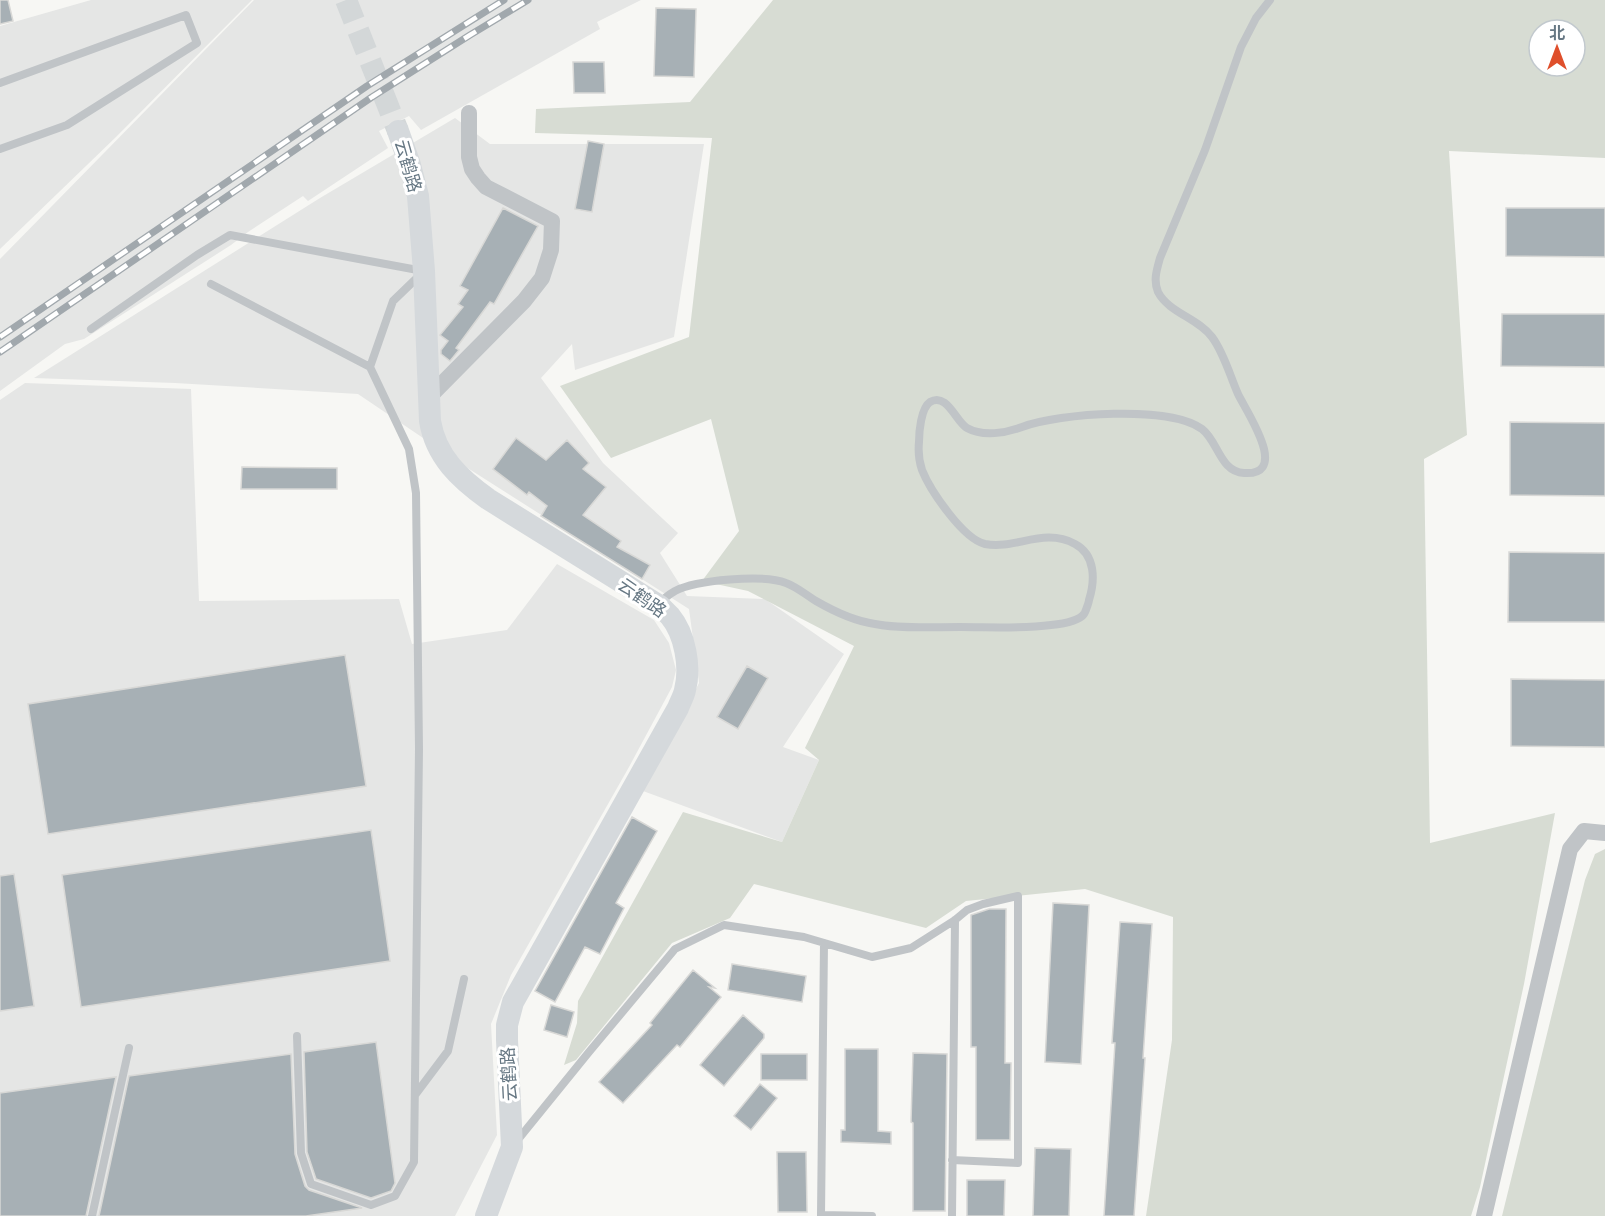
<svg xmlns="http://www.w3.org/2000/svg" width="1605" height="1216" font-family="Mulish,'Noto Sans SC',sans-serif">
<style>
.built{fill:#e5e6e5}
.green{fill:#d7dcd3;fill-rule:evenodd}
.building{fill:#a7b0b5;stroke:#d8d8d6;stroke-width:1.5}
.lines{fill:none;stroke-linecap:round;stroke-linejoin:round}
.secondary-tunnel{stroke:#d3d7d8;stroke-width:22;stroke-dasharray:22 11;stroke-linecap:butt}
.lane{stroke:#c0c4c7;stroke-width:8}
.street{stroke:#c0c4c7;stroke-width:16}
.secondary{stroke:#d5d9dc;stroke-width:22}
.rail-casing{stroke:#a1a8ad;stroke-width:7}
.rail{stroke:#fff;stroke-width:4.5;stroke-dasharray:14;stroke-linecap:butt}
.labels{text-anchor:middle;stroke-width:6;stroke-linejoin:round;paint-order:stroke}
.street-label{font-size:18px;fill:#677884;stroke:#fff}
</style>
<rect width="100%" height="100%" fill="#f7f7f4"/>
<!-- built -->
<path class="built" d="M 91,0 L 252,0 L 116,137 L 0,249 L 0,26 Z
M 254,0 L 641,0 L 597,22 L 600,29 L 421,130 L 409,116 L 379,131 L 388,148 L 308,201 L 303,196 L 248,232 L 231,245 L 84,339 L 65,344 L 0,391 L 0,259 Z
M 455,118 L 490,144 L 704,144 L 674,337 L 575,370 L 572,344 L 541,378 L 603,463 L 678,533 L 660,553 L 687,596 L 765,599 L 844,654 L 783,747 L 819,760 L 782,842 L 643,791 L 699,683 L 689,609 L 466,467 L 358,394 L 175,383 L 34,378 L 320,198 Z
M 25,383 L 191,389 L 199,601 L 399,599 L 412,644 L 507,630 L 557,564 L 654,620 L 669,643 L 676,670 L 672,687 L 629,767 L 511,975 L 491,1024 L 497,1135 L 455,1216 L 0,1216 L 0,400 Z"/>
<!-- green -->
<path class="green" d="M 773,0 L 1605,0 L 1605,158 L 1449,151 L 1467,435 L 1424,459 L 1430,843 L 1555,813 L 1524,984 L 1480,1187 L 1471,1216 L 1146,1216 L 1172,1040 L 1173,917 L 1085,889 L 966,901 L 926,928 L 754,884 L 730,918 L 672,943 L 576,1060 L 564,1065 L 577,1023 L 578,1001 L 683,812 L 782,842 L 819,760 L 805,748 L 854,646 L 748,591 L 702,581 L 739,531 L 711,419 L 611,458 L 560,386 L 689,337 L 712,138 L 535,133 L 536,109 L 690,102 ZM 1539,30 L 1575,30 L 1575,66 L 1539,66 Z
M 1605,849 L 1605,1216 L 1502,1216 L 1585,880 L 1595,854 Z"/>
<!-- building -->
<path class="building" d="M 0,0 L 8,0 L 13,21 L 0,24 Z
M 656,8 L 696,9 L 694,77 L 654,76 Z
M 573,62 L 604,62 L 605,93 L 574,93 Z
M 588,141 L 604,144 L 592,212 L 575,209 Z
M 503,208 L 538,226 L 494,304 L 490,302 L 456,348 L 459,350 L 450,361 L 441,354 L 441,350 L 448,341 L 440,335 L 463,307 L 458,304 L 468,290 L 460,286 Z
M 1506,208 L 1605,208 L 1605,257 L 1506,256 Z
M 1502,314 L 1605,314 L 1605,367 L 1501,366 Z
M 1510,422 L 1605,423 L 1605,496 L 1510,495 Z
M 516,438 L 546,460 L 567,440 L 589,463 L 583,469 L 606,487 L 583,515 L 621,541 L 617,547 L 650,565 L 642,579 L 541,516 L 547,506 L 529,492 L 527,495 L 493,469 Z
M 242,467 L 337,468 L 337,489 L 241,489 Z
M 1509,552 L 1605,553 L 1605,622 L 1508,622 Z
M 345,655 L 366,786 L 48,834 L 28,704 Z
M 747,666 L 768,678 L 738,729 L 717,717 Z
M 1511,679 L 1605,680 L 1605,747 L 1511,746 Z
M 632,817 L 657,831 L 616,903 L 624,908 L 600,954 L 585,947 L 555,1002 L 535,991 Z
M 371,830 L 390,961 L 81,1007 L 62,875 Z
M 14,874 L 34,1006 L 0,1011 L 0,876 Z
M 1053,903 L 1089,905 L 1081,1064 L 1045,1062 Z
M 989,909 L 1006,909 L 1005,1063 L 1011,1063 L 1010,1140 L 976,1140 L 976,1047 L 971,1047 L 971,915 Z
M 1120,922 L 1152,924 L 1143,1058 L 1145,1058 L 1134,1216 L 1104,1216 L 1115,1043 L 1112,1043 Z
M 732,964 L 806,976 L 802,1002 L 728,990 Z
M 693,970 L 715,988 L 709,987 L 721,997 L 680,1047 L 677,1045 L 623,1103 L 599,1082 L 652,1025 L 650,1023 Z
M 551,1005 L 574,1012 L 567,1037 L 544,1030 Z
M 743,1015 L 764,1034 L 764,1038 L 724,1086 L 700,1065 Z
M 376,1042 L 395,1183 L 391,1191 L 371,1198 L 316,1179 L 307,1152 L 304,1052 Z
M 845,1049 L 878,1049 L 878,1131 L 891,1132 L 891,1144 L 841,1142 L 841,1130 L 845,1130 Z
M 913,1053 L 947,1054 L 945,1211 L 913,1211 L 913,1123 L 911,1122 Z
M 291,1054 L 295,1154 L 305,1186 L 309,1190 L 362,1208 L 306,1216 L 99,1216 L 129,1076 Z
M 761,1054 L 807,1054 L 807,1080 L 761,1080 Z
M 116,1077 L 86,1216 L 0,1216 L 0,1093 Z
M 760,1084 L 777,1098 L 751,1130 L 734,1116 Z
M 1035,1148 L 1071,1149 L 1069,1216 L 1033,1216 Z
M 777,1152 L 806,1152 L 807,1212 L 778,1212 Z
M 967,1180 L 1005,1180 L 1004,1216 L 967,1216 Z"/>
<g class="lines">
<!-- secondary-tunnel -->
<path class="secondary-tunnel" d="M 346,0 L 398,131"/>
<!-- lane -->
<path class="lane" d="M 0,83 L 186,15 L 197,43 L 67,125 L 0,149
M 211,284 L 370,367 L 409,449 L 416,493 L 419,749 L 414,1162 L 395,1196 L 371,1205 L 311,1184 L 301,1153 L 297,1036
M 91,329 L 197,255 L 230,235 L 423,271
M 370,367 L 393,301 L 421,274
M 658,605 C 663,599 668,595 675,591 C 696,580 763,574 786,583 C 797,587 806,595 816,601 C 835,612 854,621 875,624 C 902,629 932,627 960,627 C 990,627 1021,629 1051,625 C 1061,624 1078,622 1084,614 C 1085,613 1089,602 1089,600 C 1095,581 1096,555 1075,544 C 1044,527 1015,550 985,544 C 963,539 930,490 922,470 C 919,461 918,452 919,442 C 919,432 921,408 930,402 C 947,392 956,422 967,428 C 983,437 1006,433 1022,427 C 1059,413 1170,405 1202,429 C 1218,441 1220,472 1244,473 C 1291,476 1246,411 1238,394 C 1230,376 1224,353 1212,337 C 1198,318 1169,313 1158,292 C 1153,280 1157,269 1160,258 L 1205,150 L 1241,47 L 1256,18 L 1270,0
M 824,943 L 821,1215 L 872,1216
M 415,1095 L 448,1051 L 464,979
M 516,1142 L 589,1052 L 675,949 L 724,925 L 804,937 L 872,957 L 911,948 L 955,920 L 967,910 L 983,904 L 1018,896 L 1018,1163 L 952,1160
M 92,1216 L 129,1048
M 952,1216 L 955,920"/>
<!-- street -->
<path class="street" d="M 429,397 L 524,301 L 542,278 L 551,250 L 552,221 L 486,187 L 478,178 L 472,169 L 469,157 L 469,113
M 1484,1216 L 1570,849 L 1584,831 L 1605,833"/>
<!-- secondary -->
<path class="secondary" d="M 398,131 L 410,165 L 418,196 L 424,271 L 430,421 C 436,457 460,479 488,499 L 660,606 C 663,609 667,613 670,616 C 685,634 691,667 685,690 C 684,696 680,702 678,708 L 513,1002 L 507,1025 L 507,1040 L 512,1147 L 486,1216"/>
<!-- rail casing -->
<g class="rail-casing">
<path id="rail" d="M 0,337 L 367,86 L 504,0
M 0,352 L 372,97 L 470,35 L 528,0"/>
</g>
<!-- rail -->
<use href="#rail" class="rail"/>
</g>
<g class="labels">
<!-- street labels -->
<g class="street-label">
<text transform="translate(408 166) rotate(74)" y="6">云鹤路</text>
<text transform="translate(642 598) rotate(35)" y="6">云鹤路</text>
<text transform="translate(509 1074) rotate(-93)" y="6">云鹤路</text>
</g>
</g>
<!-- north arrow -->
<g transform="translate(1557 48)"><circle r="28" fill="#ffffff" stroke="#c2c9ce" stroke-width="1.5"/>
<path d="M0-4.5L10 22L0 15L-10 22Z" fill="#df4f2b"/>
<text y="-9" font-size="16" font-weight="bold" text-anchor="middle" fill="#677884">北</text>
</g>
</svg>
